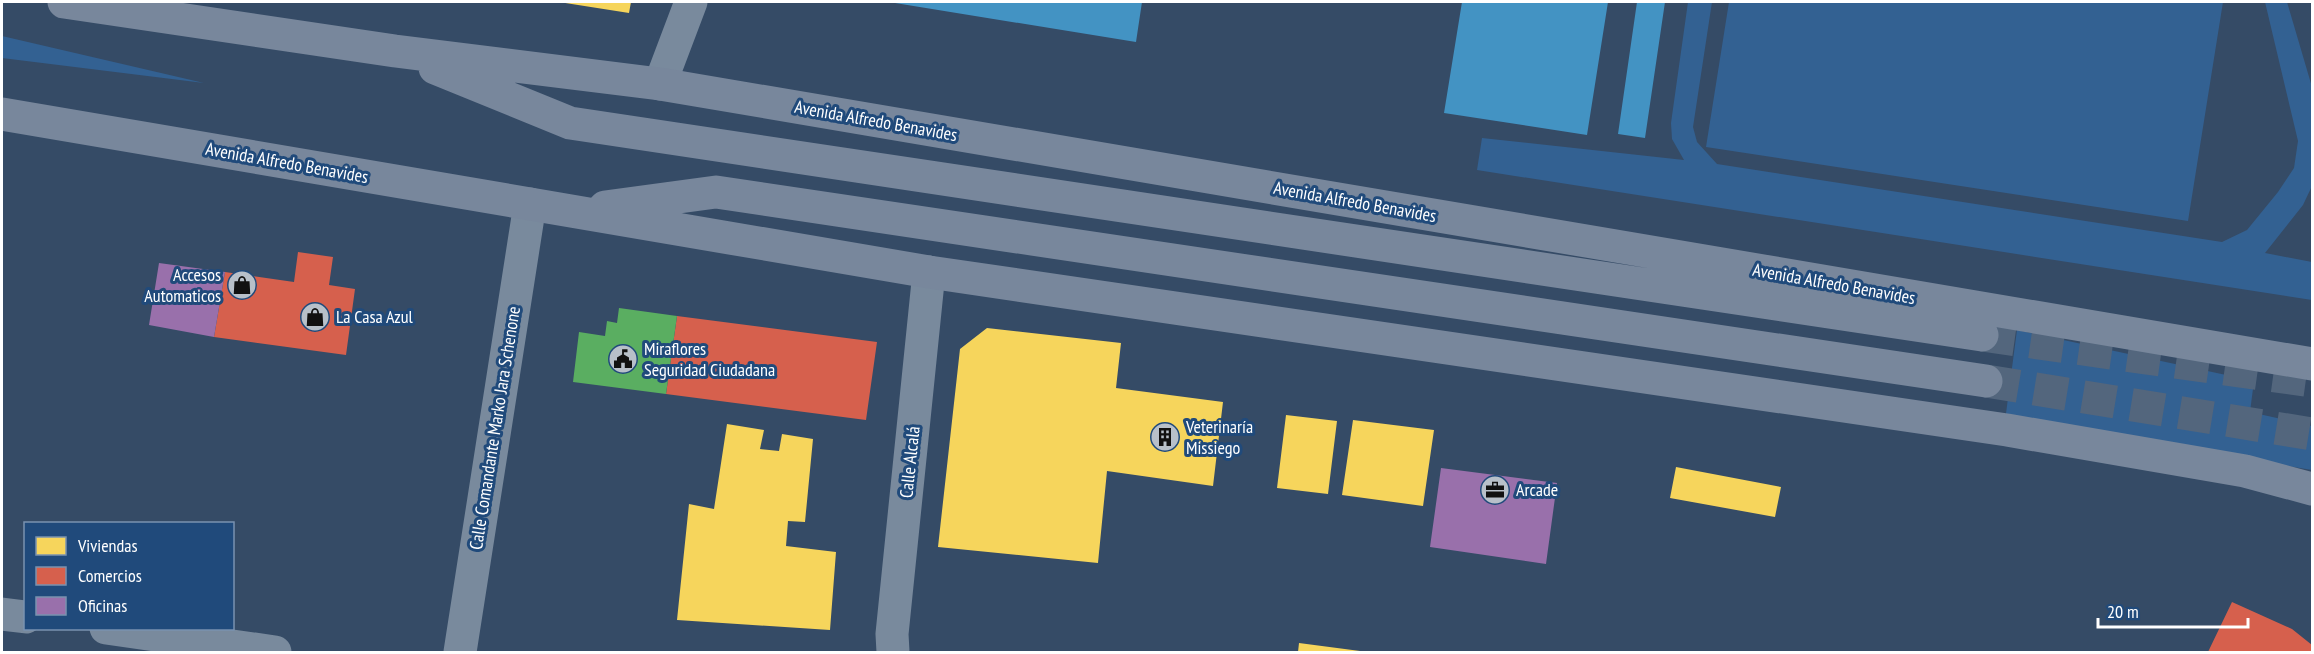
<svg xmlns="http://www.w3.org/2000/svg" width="2314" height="654" font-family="'PT Sans Narrow',sans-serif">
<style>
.green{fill:#336192}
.homes{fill:#f6d55c}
.shops{fill:#d6604d}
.offices{fill:#9970ab}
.schools{fill:#4393c3}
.public{fill:#5aae61}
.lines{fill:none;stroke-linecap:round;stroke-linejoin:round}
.major-tunnel{stroke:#53667d;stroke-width:33;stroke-dasharray:33 16;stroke-linecap:butt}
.minor{stroke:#798a9d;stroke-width:33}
.major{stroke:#78879c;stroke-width:33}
.labels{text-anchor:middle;stroke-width:6;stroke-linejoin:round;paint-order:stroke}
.street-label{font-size:18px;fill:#fff;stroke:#204a7b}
.poi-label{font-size:18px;fill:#fff;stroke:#204a7b;text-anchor:start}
</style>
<rect width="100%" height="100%" fill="#354b66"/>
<!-- green -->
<path class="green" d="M 1688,2 L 1712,2 L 1693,127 L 1697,142 L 1717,164 L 2222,242 L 2247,230 L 2278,192 L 2294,168 L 2298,141 L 2265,2 L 2287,2 L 2312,87 L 2312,186 L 2303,205 L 2265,253 L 2312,262 L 2312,300 L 1477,170 L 1482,138 L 1684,160 L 1672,139 L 1671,123 Z
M 1729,2 L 2223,2 L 2188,221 L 1706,147 Z
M 2,36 L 204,83 L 2,58 Z
M 2017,330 L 2254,381 L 2250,412 L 2312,426 L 2312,470 L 2005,421 Z"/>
<!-- homes -->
<path class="homes" d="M 559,2 L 631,2 L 629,13 Z
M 987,328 L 1121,343 L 1116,388 L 1223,402 L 1213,486 L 1107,471 L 1098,563 L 938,547 L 960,349 Z
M 1286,415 L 1337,421 L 1328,494 L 1277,488 Z
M 1353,420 L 1434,430 L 1423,506 L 1342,495 Z
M 727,424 L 764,430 L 760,449 L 779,451 L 782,434 L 813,439 L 805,522 L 788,521 L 786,546 L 836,552 L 830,630 L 677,620 L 689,504 L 714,509 Z
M 1676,467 L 1781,487 L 1775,517 L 1670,498 Z
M 1299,643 L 1360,651 L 1360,652 L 1298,652 Z"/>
<!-- shops -->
<path class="shops" d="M 298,252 L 333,257 L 329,285 L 355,289 L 346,355 L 214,337 L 225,272 L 294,282 Z
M 677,316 L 877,342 L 866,420 L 666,394 Z
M 2232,602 L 2292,629 L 2312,645 L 2312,652 L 2208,652 Z"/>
<!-- offices -->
<path class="offices" d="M 159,263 L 225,272 L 214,337 L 149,325 Z
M 1441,468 L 1557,483 L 1546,564 L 1430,547 Z"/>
<!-- schools -->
<path class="schools" d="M 889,2 L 1142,2 L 1136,42 Z
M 1462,2 L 1608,2 L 1587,135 L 1444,113 Z
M 1637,2 L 1665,2 L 1645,138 L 1618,134 Z"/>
<!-- public -->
<path class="public" d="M 619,308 L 677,316 L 666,394 L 573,382 L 579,332 L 605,336 L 607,321 L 617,323 Z"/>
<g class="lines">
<!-- major-tunnel -->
<path class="major-tunnel" d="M 1982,335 L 2312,381
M 1986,381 L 2312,434"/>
<!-- minor -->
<path class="minor" d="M 660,84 L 691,2
M 2,614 L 26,617
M 106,628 L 275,652
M 460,652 L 530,204
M 893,652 L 892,634 L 929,272"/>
<!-- major -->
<path class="major" d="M 64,2 L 395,51 L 660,84 L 2312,364
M 435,68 L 570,123 L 1982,335
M 2,114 L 929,272 L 2007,430 L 2245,471 L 2312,489
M 605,207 L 716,192 L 1986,381"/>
</g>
<!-- icons -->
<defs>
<g id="shop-disc" transform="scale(1.5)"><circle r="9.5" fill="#b8c0c9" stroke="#204a7b"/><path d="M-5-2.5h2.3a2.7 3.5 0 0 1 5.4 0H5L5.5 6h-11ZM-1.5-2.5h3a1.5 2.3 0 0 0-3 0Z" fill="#111"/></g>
<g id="civic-disc" transform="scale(1.5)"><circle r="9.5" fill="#b8c0c9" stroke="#204a7b"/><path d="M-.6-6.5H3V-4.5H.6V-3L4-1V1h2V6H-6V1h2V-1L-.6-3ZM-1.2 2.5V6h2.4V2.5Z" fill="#111"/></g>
<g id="building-disc" transform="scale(1.5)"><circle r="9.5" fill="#b8c0c9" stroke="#204a7b"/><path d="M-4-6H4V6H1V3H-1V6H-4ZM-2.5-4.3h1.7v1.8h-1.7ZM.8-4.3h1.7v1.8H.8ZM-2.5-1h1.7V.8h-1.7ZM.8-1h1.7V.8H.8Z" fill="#111"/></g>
<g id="office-disc" transform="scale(1.5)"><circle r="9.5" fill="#b8c0c9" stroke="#204a7b"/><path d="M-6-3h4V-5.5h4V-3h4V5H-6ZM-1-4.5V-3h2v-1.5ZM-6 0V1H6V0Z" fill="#111"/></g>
</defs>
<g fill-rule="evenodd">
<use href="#shop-disc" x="242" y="285"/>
<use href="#shop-disc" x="315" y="317"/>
<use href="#civic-disc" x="623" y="359"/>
<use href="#building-disc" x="1165" y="437"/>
<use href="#office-disc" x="1495" y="490"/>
</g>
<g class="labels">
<!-- street labels -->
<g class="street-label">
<text transform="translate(876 121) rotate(10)" y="6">Avenida Alfredo Benavides</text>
<text transform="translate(287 163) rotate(10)" y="6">Avenida Alfredo Benavides</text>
<text transform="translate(1355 202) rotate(10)" y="6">Avenida Alfredo Benavides</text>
<text transform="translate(1834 284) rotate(10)" y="6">Avenida Alfredo Benavides</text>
<text transform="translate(495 428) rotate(-81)" y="6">Calle Comandante Marko Jara Schenone</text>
<text transform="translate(910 462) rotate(-84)" y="6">Calle Alcalá</text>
</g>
<!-- poi labels -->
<g class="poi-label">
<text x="221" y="281" text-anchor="end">Accesos<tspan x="221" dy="21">Automaticos</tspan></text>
<text x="336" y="323">La Casa Azul</text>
<text x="644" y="355">Miraflores<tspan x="644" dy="21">Seguridad Ciudadana</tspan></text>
<text x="1186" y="433">Veterinaría<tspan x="1186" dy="21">Missiego</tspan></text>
<text x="1516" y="496">Arcade</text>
</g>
</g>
<!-- border -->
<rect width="2314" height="654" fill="none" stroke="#ffffff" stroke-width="6"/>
<!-- legend -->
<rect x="24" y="522" width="210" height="108" fill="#204a7b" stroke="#7992b0" stroke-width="1.5"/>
<rect x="36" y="537" width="30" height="18" fill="#f6d55c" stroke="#7992b0" stroke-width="1.5"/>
<text x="78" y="552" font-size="18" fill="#ffffff">Viviendas</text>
<rect x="36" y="567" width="30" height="18" fill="#d6604d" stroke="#7992b0" stroke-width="1.5"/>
<text x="78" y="582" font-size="18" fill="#ffffff">Comercios</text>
<rect x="36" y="597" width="30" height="18" fill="#9970ab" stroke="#7992b0" stroke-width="1.5"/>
<text x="78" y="612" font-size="18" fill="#ffffff">Oficinas</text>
<!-- scale -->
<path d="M2098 618v9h150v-9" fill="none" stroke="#ffffff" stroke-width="3"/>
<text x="2107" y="618" font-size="18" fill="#ffffff" stroke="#204a7b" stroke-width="4.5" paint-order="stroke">20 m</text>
</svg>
